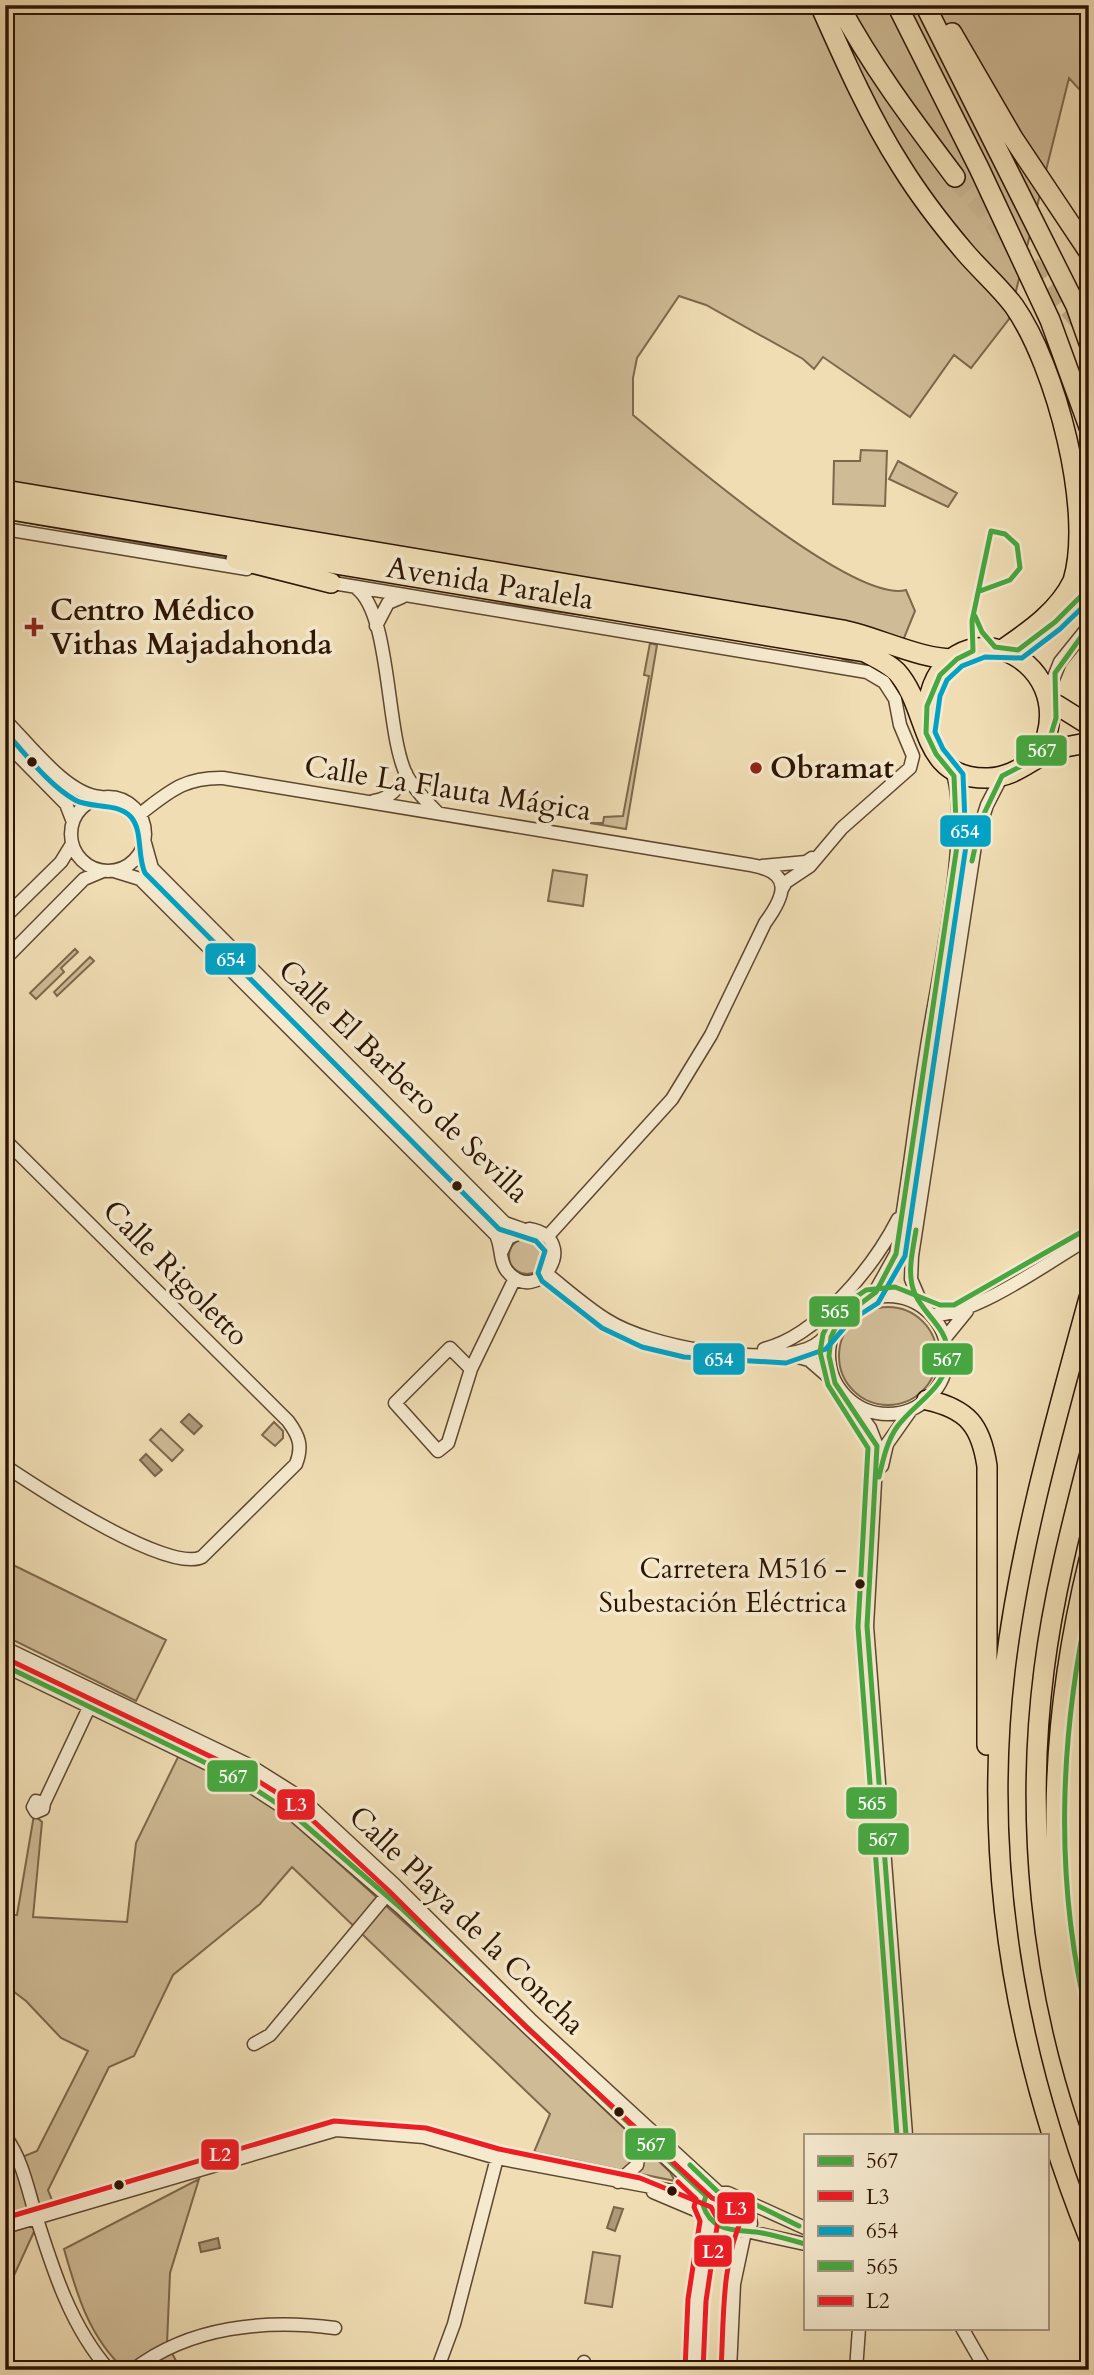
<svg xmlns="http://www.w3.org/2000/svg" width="1094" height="2375" font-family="Cardo,serif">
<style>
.green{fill:#cfbb96;stroke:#7e684c;stroke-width:2}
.water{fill:#ae9978;stroke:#7b6449;stroke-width:2}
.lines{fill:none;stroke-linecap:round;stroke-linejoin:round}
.highway-tunnel{stroke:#c9b591;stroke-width:19;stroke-dasharray:19 10;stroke-linecap:butt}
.minor-casing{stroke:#5e472f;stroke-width:15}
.highway-casing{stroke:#2e1503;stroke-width:22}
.minor{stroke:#f5e9ce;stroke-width:12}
.highway{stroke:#f0ddb4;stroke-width:19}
.bus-1-casing{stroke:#f5e9ce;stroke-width:10}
.bus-2-casing{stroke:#f5e9ce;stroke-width:10}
.bus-3-casing{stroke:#f5e9ce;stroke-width:10}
.bus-4-casing{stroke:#f5e9ce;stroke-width:10}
.bus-5-casing{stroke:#f5e9ce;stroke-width:10}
.bus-1{stroke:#47a740;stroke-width:5}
.bus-2{stroke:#ee1c25;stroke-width:5}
.bus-3{stroke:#02a2c4;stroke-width:5}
.bus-4{stroke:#47a740;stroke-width:5}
.bus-5{stroke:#ee1c25;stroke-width:5}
.poi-dot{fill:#8f2418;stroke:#f5e9ce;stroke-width:2.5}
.bus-dot{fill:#2e1503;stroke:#f5e9ce;stroke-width:2.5}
.labels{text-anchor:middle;stroke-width:7;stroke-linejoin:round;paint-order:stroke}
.bus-label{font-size:28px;fill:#2e1503;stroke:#f5e9ce;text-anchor:end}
.street-label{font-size:30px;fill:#2e1503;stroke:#f5e9ce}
.poi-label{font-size:30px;font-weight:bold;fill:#2e1503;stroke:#f5e9ce;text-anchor:start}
.line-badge{stroke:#f5e9ce;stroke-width:2.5}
.badge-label{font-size:19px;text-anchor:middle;font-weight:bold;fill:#fff}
</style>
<rect width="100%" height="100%" fill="#f0ddb4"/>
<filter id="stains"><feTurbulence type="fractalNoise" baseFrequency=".00286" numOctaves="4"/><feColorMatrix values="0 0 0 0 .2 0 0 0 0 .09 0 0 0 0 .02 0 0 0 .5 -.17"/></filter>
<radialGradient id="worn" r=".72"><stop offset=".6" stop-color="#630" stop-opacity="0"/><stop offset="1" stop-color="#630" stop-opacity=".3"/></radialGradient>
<!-- green -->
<path class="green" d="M 5,5 L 1089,5 L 1089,100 L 1069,78 L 1009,319 L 971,368 L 954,355 L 910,417 L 823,357 L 814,369 L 803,359 L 706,305 L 679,296 L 637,358 L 633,378 L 633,415 C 678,452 853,604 906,590 L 915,611 L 889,675 L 837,657 L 640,623 L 417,592 L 5,519 Z
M 861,450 L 887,451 L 885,506 L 833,504 L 834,461 L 860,461 Z
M 898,461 L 957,493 L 948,507 L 889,479 Z
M 650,643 L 657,645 L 626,829 L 590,823 L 603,823 L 604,817 L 623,816 L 649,676 L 644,675 Z
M 553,870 L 587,875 L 583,906 L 548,901 Z
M 75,949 L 78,952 L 61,968 L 64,972 L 36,999 L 30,993 Z
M 90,957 L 94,961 L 57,996 L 54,992 Z
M509 1256a18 18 0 1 1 36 0a18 18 0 1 1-36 0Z
M839 1356a49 49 0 1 1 98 0a49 49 0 1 1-98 0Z
M 274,1422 L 283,1431 L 283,1438 L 275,1446 L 262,1435 Z
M 161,1429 L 183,1450 L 172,1461 L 150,1440 Z
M 5,1561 L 166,1640 L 136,1701 L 5,1636 Z
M 179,1755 L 245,1787 L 287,1817 L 471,1982 L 670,2172 L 675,2181 L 534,2152 L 550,2114 L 292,1867 L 260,1904 L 173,1975 L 134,2056 L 109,2067 L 48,2190 L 54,2205 L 5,2222 L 5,2164 L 37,2151 L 88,2051 L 61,2038 L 26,2001 L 5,1985 L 5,1915 L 17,1915 L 34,1815 L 42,1822 L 33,1917 L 127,1922 L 136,1843 Z
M 199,2179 L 170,2273 L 167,2344 L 181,2370 L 125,2370 C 89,2337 77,2295 64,2249 Z
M 720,2198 L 743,2205 L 745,2220 L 735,2226 C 725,2223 713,2216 713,2205 Z
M 38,2223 L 5,2295 L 5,2234 Z
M 593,2252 L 620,2256 L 612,2307 L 585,2303 Z"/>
<!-- water -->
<path class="water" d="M 189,1414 L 202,1426 L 194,1434 L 181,1422 Z
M 146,1454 L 162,1470 L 155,1476 L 140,1460 Z
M 614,2207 L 623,2209 L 615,2231 L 607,2228 Z
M 218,2238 L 220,2248 L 201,2252 L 199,2243 Z"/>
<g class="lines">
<!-- highway-tunnel -->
<path class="highway-tunnel" d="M 955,177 L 1080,322"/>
<!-- minor casing -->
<g class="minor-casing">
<path id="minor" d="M 5,529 L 247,569
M 327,582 L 867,672 L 884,682 L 895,699 L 900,725 L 913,756 L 910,768 L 842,828 L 810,866 L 786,882 L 782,889
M 355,587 C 392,612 385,734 407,776 C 415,790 426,801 438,813
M 376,626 L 388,603 L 402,597
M 1032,640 L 1089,588
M 1052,682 L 1060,662 L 1089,626
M 5,720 C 29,744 67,795 101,797
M 5,742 L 66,804 L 73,822
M71 834a37 37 0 1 1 74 0a37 37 0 1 1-74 0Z
M 374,801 C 391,798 398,789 406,773
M 140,814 C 169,792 184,777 223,778 L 751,865 C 795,873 784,897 765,923 L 711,1035 L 672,1099 L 547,1237
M 145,843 L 152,868 L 505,1223 L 522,1229
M 762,866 L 806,862 L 812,858
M 114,871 L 140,879 L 496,1235 C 502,1247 499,1261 507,1271 C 538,1309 583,1238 529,1229 L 508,1238 L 501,1253
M 5,917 L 61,862 L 72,844
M 5,959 L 84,879 L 103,871
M 5,1140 L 288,1421 C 299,1436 303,1446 296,1464 L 202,1557 C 168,1574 38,1488 5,1466
M 547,1274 C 566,1289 586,1307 607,1320 C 649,1347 760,1366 807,1349 C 818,1345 824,1338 832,1329
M829 1355a59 59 0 1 1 118 0a59 59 0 1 1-118 0Z
M 872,1297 L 896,1254 C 908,1187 915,1120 926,1053 C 935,990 974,823 951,769
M 923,1307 L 911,1279 L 912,1256 L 976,839 L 987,805 L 1002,776
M 932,1315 C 975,1316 1050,1261 1089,1238
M 945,1338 L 967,1311
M 764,1349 C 818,1336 874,1266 898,1219
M 787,1354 L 809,1360 L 831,1379
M 471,1369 L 450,1348 L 395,1403 L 438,1451 L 448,1443 L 471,1369 L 515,1278
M 848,1399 L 870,1428 L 877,1446 L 867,1626 L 906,2135
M 882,1466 L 887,1444 L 911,1410
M 5,1648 L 249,1765 L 300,1797 L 395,1885 L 532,2021 L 718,2192
M 5,1666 L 241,1780 L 290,1812 L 401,1908 L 706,2196
M 36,1801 L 44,1803 L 43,1809 L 36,1812 L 33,1807 Z
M 44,1803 L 93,1699
M 254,2044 L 270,2035 L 390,1891
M 5,2136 C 23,2161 27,2187 36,2216 C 53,2270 71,2327 109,2370
M 618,2182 L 637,2165 L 642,2135
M 653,2192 L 705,2214
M 711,2193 L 728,2193 L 805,2228
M 705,2197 C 695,2222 725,2232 745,2232 L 751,2224 L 748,2203
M 5,2227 L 336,2130 L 424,2137 L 497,2158 L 705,2197
M 746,2231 L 805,2244
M 962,2328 L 986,2370
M 584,2362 L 584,2370
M 133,2370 C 190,2326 266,2319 335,2328
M 437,2370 L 454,2324 L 497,2158
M 694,2370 L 697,2300 L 709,2220
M 730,2370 L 734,2284 L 745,2232
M 856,2370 L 859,2328"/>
</g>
<!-- highway casing -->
<g class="highway-casing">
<path id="highway" d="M 820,5 C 844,59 869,116 901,166 C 919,195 942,225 964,251 C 980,270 999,286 1014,306 C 1056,366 1094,511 1073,581 C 1059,610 1031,630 1006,647
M 839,5 C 872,67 913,121 955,177
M 897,5 L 979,168 L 1050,320 L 1089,427
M 925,5 L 1076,306 L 1089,343
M 952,33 L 1013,138 L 1089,252
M 5,490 L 843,630 C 880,638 921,660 957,659
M 5,509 L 865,652 C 876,658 888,663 897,672 C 931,710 918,780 988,778 C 1013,777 1027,763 1047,753 C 1060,747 1075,745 1089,743
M 236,559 L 331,583
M 1057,705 L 1089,725
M 926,728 C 926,589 1094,651 1038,757
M 1089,1298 C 1056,1419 1020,1544 1005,1669 C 982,1864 1016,2056 1089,2238
M 927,1400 C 968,1409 981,1426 987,1466 L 987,1745
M 1089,1457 C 1071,1527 1053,1598 1044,1670 C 1025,1820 1041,1978 1089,2122
M 1089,1560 C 1049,1723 1041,1897 1089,2060"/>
</g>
<!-- minor -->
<use href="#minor" class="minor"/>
<!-- highway -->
<use href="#highway" class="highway"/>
<!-- bus-1 casing -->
<g class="bus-1-casing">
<path id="bus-1" d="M 975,616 L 982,632 L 995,647 L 1018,650 L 1055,622 L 1089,588
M 972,861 L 981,820 L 1002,776 L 1035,759 L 1049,741 L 1056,718 L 1055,673 L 1089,626
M 879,1477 C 883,1460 887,1441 897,1427 C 915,1402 948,1388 948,1354 C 948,1328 924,1315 915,1294 C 906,1274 913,1250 916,1230
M 5,1666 L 241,1780 L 290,1812 L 401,1908 L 706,2196 L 703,2205 C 712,2234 738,2229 762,2233 C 777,2236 791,2240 805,2244
M 906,2135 L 867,1626 L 877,1446 L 835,1383 L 829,1356 L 831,1337 L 839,1320 L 876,1292 L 896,1254 L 957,846 L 954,776 L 936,754 L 926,733 L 927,706 L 940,675 L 957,659 L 973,651 L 972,621 L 991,531 L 1005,534 L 1017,545 L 1020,568 L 1010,580 L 980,591
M 690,2165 L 718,2192 L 742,2198 L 799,2226"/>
</g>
<!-- bus-2 casing -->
<g class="bus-2-casing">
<path id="bus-2" d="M 5,1658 L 245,1773 L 295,1804 L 389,1891 L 526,2027 L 712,2198 L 741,2210 L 743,2216 C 721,2263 724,2319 721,2370
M 678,2182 L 696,2199 L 694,2207 L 700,2221 L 688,2299 L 685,2370"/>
</g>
<!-- bus-3 casing -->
<g class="bus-3-casing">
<path id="bus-3" d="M 9,736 C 29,758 49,785 75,800 C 91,809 118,802 131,817 C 143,831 137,856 145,873 L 499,1229 L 536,1241 L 545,1251 L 538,1273 L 542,1281 L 602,1328 L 642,1347 L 684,1357 L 786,1363 L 826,1349 L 850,1321 L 878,1303 L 905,1256 L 966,846 L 963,774 L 943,749 L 935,732 L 940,696 L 947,680 L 962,666 L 985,657 L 1022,658 L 1060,629 L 1089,601"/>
</g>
<!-- bus-4 casing -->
<g class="bus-4-casing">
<path id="bus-4" d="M 1089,1602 C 1059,1739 1054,1886 1089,2023
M 897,2135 L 858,1627 L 868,1448 L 828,1385 L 820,1352 L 823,1334 L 835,1311 L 866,1290 L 895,1287 L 940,1305 L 954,1305 L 1085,1230"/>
</g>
<!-- bus-5 casing -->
<g class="bus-5-casing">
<path id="bus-5" d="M 5,2218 L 334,2121 L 426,2128 L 499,2149 L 640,2178 L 711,2207 L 718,2220 L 706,2301 L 703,2370"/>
</g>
<!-- bus-1 -->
<use href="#bus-1" class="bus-1"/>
<!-- bus-2 -->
<use href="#bus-2" class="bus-2"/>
<!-- bus-3 -->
<use href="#bus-3" class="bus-3"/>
<!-- bus-4 -->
<use href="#bus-4" class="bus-4"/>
<!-- bus-5 -->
<use href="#bus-5" class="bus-5"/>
</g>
<!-- markers -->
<g class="poi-dot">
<path d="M30.5 616.5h7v7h7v7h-7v7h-7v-7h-7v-7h7z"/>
<circle cx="756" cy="768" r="7"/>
</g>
<g class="bus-dot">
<circle cx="32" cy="762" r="6"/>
<circle cx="457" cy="1186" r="6"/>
<circle cx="860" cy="1584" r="6"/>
<circle cx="619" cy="2112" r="6"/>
<circle cx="119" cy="2185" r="6"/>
<circle cx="672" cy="2191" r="6"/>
</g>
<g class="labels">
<!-- bus labels -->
<g class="bus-label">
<text x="847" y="1578">Carretera M516 -<tspan x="847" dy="34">Subestación Eléctrica</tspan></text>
</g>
<!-- street labels -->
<g class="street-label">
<text transform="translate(490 583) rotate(9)" y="10">Avenida Paralela</text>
<text transform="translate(448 788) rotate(9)" y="10">Calle La Flauta Mágica</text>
<text transform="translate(404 1081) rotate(44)" y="10">Calle El Barbero de Sevilla</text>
<text transform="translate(176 1273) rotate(45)" y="10">Calle Rigoletto</text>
<text transform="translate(467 1920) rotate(44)" y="10">Calle Playa de la Concha</text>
</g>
<!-- poi labels -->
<g class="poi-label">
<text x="50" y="620">Centro Médico<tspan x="50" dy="34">Vithas Majadahonda</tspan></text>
<text x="770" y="778">Obramat</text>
</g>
</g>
<g class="line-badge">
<rect x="1015" y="734" width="53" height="33" rx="7" fill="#47a740"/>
<rect x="939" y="814" width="53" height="34" rx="7" fill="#02a2c4"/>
<rect x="204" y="942" width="53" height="34" rx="7" fill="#02a2c4"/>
<rect x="808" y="1295" width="53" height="33" rx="7" fill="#47a740"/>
<rect x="692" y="1342" width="54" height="34" rx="7" fill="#02a2c4"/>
<rect x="921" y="1342" width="53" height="34" rx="7" fill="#47a740"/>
<rect x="206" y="1759" width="53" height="34" rx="7" fill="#47a740"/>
<rect x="845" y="1786" width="53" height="34" rx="7" fill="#47a740"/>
<rect x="276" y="1788" width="40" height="33" rx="7" fill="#ee1c25"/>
<rect x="857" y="1822" width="53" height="34" rx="7" fill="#47a740"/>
<rect x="624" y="2127" width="53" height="34" rx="7" fill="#47a740"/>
<rect x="200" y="2138" width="40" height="33" rx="7" fill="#ee1c25"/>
<rect x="716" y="2191" width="40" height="34" rx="7" fill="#ee1c25"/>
<rect x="693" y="2234" width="40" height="34" rx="7" fill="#ee1c25"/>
</g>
<g class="badge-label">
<text x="1042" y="757">567</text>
<text x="965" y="838">654</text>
<text x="231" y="966">654</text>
<text x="835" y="1318">565</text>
<text x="719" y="1366">654</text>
<text x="947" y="1366">567</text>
<text x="233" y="1783">567</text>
<text x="872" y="1810">565</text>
<text x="296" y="1811">L3</text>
<text x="883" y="1846">567</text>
<text x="651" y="2151">567</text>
<text x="220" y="2161">L2</text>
<text x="736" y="2215">L3</text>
<text x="713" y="2258">L2</text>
</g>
<!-- margin -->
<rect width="1094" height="2375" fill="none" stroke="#f0ddb4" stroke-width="28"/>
<rect x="7" y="7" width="1080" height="2361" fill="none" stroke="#2e1503" stroke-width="3.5"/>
<rect x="14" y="14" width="1066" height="2347" fill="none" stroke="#2e1503" stroke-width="2"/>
<!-- legend -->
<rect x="804" y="2134" width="245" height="196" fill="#f5e9ce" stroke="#a5947d" stroke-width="2"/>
<rect x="818" y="2156" width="35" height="10" fill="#47a740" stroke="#a5947d" stroke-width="2"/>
<text x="866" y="2168" font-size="21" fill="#2e1503">567</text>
<rect x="818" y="2191" width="35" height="10" fill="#ee1c25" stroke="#a5947d" stroke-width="2"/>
<text x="866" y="2204" font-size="21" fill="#2e1503">L3</text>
<rect x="818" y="2226" width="35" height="10" fill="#02a2c4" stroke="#a5947d" stroke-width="2"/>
<text x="866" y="2238" font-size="21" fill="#2e1503">654</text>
<rect x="818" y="2261" width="35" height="10" fill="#47a740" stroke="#a5947d" stroke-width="2"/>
<text x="866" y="2274" font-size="21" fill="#2e1503">565</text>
<rect x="818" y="2296" width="35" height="10" fill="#ee1c25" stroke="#a5947d" stroke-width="2"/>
<text x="866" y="2308" font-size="21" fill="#2e1503">L2</text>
<rect width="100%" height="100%" filter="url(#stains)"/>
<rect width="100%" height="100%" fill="url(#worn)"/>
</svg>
